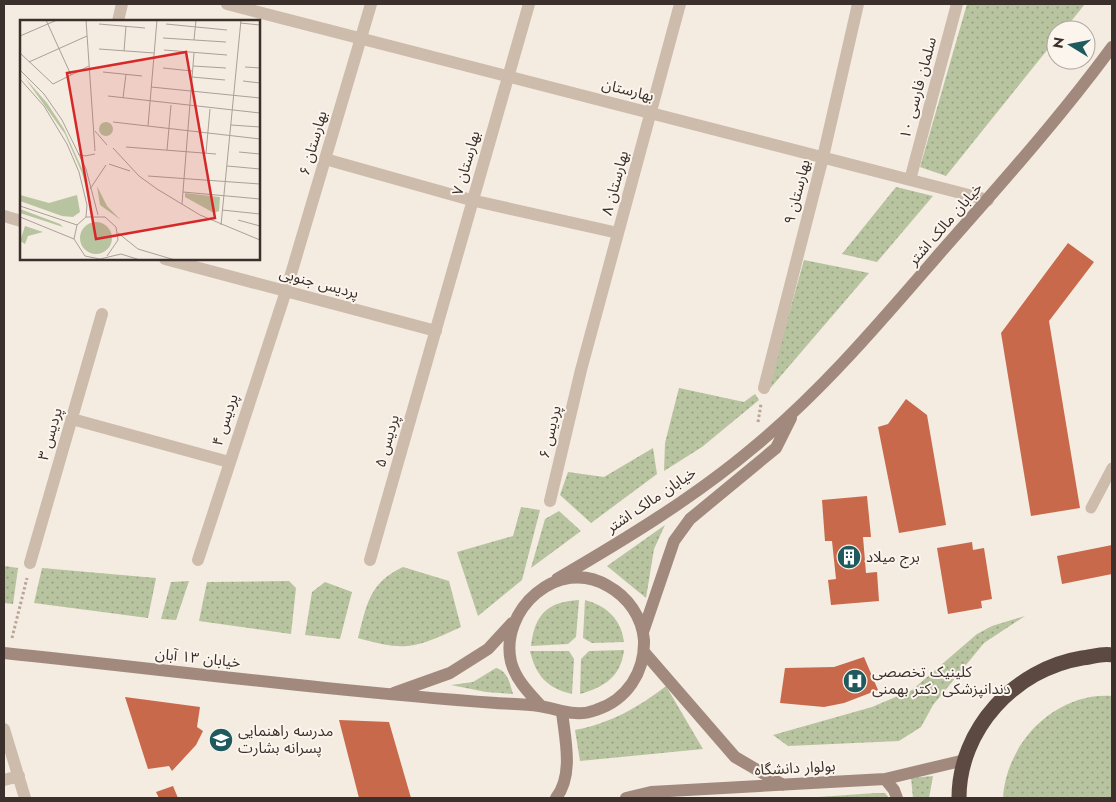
<svg xmlns="http://www.w3.org/2000/svg" width="1116" height="802" font-family="Jost,'Noto Sans Arabic',sans-serif">
<style>
.grass{fill:url(#grass-dots)}
.building{fill:#c8694b}
.lines{fill:none;stroke-linecap:round;stroke-linejoin:round}
.path{stroke:#b9a596;stroke-width:3;stroke-dasharray:2.5 2.5;stroke-linecap:butt}
.lane{stroke:#cdbbac;stroke-width:11}
.street{stroke:#cdbbac;stroke-width:12}
.secondary{stroke:#a18a7d;stroke-width:12}
.highway{stroke:#5c4a42;stroke-width:15}
.labels{text-anchor:middle;stroke-width:4;stroke-linejoin:round;paint-order:stroke}
.street-label{font-size:15px;fill:#3b302b;stroke:#fbf5ee}
.poi-label{font-size:15px;fill:#3b302b;stroke:#fbf5ee;text-anchor:start}
.inset-road{fill:none;stroke:#aaa098;stroke-width:1}
.view{fill:#d62828;fill-opacity:0.15;stroke:#d62828;stroke-width:2.5}
.inset-edge{fill:none;stroke:#3b302b;stroke-width:2.5}
</style>
<defs>
<pattern id="grass-dots" width="8" height="8" patternUnits="userSpaceOnUse" patternTransform="scale(1.25)"><rect width="8" height="8" fill="#b8c4a0"/><path d="M2 2h.1M6 6h.1" fill="none" stroke="#97a083" stroke-width="1.8" stroke-linecap="round"/></pattern>
</defs>
<rect width="100%" height="100%" fill="#f4ebe1"/>
<!-- grass -->
<path class="grass" d="M 967,4 L 1085,4 L 1064,30 L 1056,30 L 1056,39 L 946,176 L 920,167 Z
M 896,187 L 933,196 L 877,262 L 842,254 Z
M 804,260 L 869,273 L 767,392 Z
M 679,388 L 744,402 L 755,394 L 759,400 L 702,447 L 664,471 L 665,443 Z
M 653,448 L 657,474 L 591,523 L 560,495 L 568,472 L 604,477 Z
M 521,507 L 540,510 L 522,580 L 478,616 L 457,552 L 513,536 Z
M 559,511 L 581,531 L 531,568 L 545,519 Z
M 665,525 L 654,549 L 646,598 L 607,566 Z
M 4,566 L 18,568 L 13,604 L 4,603 Z
M 403,567 L 449,581 L 461,627 C 415,648 407,652 358,638 C 367,604 369,583 403,567 Z
M 42,568 L 156,578 L 148,618 L 34,603 Z
M 189,581 L 176,620 L 161,619 L 171,582 Z
M 289,581 L 296,588 L 291,634 L 199,621 L 207,582 Z
M 325,582 L 352,592 L 340,639 L 305,635 L 312,592 Z
M 579,600 L 576,637 L 568,644 L 531,646 C 535,614 547,602 579,600 Z
M 585,600 C 607,606 621,619 624,642 L 592,643 L 583,638 Z
M 1025,616 L 984,643 L 933,705 L 921,727 L 899,741 L 788,746 L 773,735 L 872,707 L 912,690 L 977,634 L 992,626 Z
M 624,650 C 621,677 604,687 580,694 L 581,659 L 589,651 Z
M 530,651 L 569,651 L 574,659 L 572,694 C 547,688 536,676 530,651 Z
M 496,668 C 508,671 510,684 513,694 L 486,692 L 451,685 L 473,682 Z
M 666,686 L 703,749 L 580,761 L 575,730 C 609,724 639,707 666,686 Z
M 1112,696 L 1112,798 L 1003,798 C 1006,743 1055,692 1112,696 Z
M 933,776 L 929,798 L 913,798 L 911,778 Z
M 876,793 L 885,793 L 889,798 L 804,798 Z"/>
<!-- building -->
<path class="building" d="M 1068,243 L 1094,262 L 1049,321 L 1080,508 L 1031,516 L 1001,333 Z
M 906,399 L 927,415 L 946,525 L 899,533 L 878,427 L 888,424 Z
M 867,496 L 871,537 L 863,537 L 866,573 L 877,572 L 879,601 L 831,605 L 828,580 L 836,579 L 832,541 L 825,541 L 822,500 Z
M 972,542 L 973,550 L 984,548 L 992,599 L 981,601 L 982,608 L 948,614 L 937,548 Z
M 1112,545 L 1112,574 L 1062,584 L 1057,556 Z
M 864,657 L 878,690 L 844,703 L 824,707 L 780,703 L 785,668 L 834,667 Z
M 125,697 L 200,707 L 197,727 L 203,731 L 196,745 L 172,771 L 169,766 L 148,769 Z
M 339,720 L 389,722 L 411,798 L 359,798 Z
M 173,786 L 178,798 L 159,798 L 156,792 Z"/>
<g class="lines">
<!-- path -->
<path class="path" d="M 758,422 L 761,404
M 12,638 L 27,578"/>
<!-- lane -->
<path class="lane" d="M 1091,508 L 1112,468"/>
<!-- street -->
<path class="street" d="M 227,4 L 988,200
M 118,21 L 122,4
M 325,159 L 471,200 L 618,233
M 910,180 L 957,4
M 4,216 L 21,221
M 165,259 L 436,331
M 764,388 L 823,157 L 858,4
M 72,419 L 229,462
M 550,501 L 581,370 L 680,4
M 198,560 L 286,291 L 371,4
M 370,560 L 529,4
M 30,563 L 102,314
M 4,729 L 25,798
M 4,780 L 19,776"/>
<!-- secondary -->
<path class="secondary" d="M 557,579 C 624,540 695,497 754,447 C 823,390 881,321 940,253 C 999,186 1059,119 1112,47
M 643,632 L 674,541 L 690,519 L 776,448 L 791,418
M 644,652 L 735,757 L 783,785
M 4,653 C 168,670 331,691 496,703 C 510,704 525,704 539,706 C 559,709 576,718 596,710 C 627,700 645,672 644,640 C 642,617 628,597 608,586 C 558,556 499,610 511,662 C 516,680 529,693 541,706
M 394,693 L 450,673 L 488,649 L 512,623
M 885,779 L 894,790 L 897,798
M 556,798 C 574,775 565,739 562,712
M 626,798 L 651,792 L 885,779 L 965,760"/>
<!-- highway -->
<path class="highway" d="M 959,798 C 959,729 1015,669 1082,658 C 1092,657 1102,653 1112,655"/>
</g>
<!-- icons -->
<defs>
<g id="building-disc" transform="scale(1.25)"><circle r="9.5" fill="#1f5a5e" stroke="#fbf5ee"/><path d="M-4-6H4V6H1V3H-1V6H-4ZM-2.5-4.3h1.7v1.8h-1.7ZM.8-4.3h1.7v1.8H.8ZM-2.5-1h1.7V.8h-1.7ZM.8-1h1.7V.8H.8Z" fill="#fff"/></g>
<g id="hospital-disc" transform="scale(1.25)"><circle r="9.5" fill="#1f5a5e" stroke="#fbf5ee"/><path d="M-5-5h3v3.5h4V-5h3V5h-3V1.5h-4V5h-3Z" fill="#fff"/></g>
<g id="school-disc" transform="scale(1.25)"><circle r="9.5" fill="#1f5a5e" stroke="#fbf5ee"/><path d="M0-5L7-2L0 1L-7-2ZM-4 1L0 2.5L4 1V4Q0 6-4 4Z" fill="#fff"/></g>
</defs>
<g fill-rule="evenodd">
<use href="#building-disc" x="849" y="557"/>
<use href="#hospital-disc" x="855" y="681"/>
<use href="#school-disc" x="221" y="740"/>
</g>
<g class="labels">
<!-- street labels -->
<g class="street-label">
<text transform="translate(918 88) rotate(-75)" y="5">سلمان فارسی ۱۰</text>
<text transform="translate(628 90) rotate(14)" y="5">بهارستان</text>
<text transform="translate(313 143) rotate(-74)" y="5">بهارستان ۶</text>
<text transform="translate(466 163) rotate(-74)" y="5">بهارستان ۷</text>
<text transform="translate(615 183) rotate(-75)" y="5">بهارستان ۸</text>
<text transform="translate(797 192) rotate(-76)" y="5">بهارستان ۹</text>
<text transform="translate(945 224) rotate(-49)" y="5">خیابان مالک اشتر</text>
<text transform="translate(319 283) rotate(15)" y="5">پردیس جنوبی</text>
<text transform="translate(225 420) rotate(-72)" y="5">پردیس ۴</text>
<text transform="translate(550 432) rotate(-77)" y="5">پردیس ۶</text>
<text transform="translate(50 434) rotate(-74)" y="5">پردیس ۳</text>
<text transform="translate(387 441) rotate(-74)" y="5">پردیس ۵</text>
<text transform="translate(651 500) rotate(-34)" y="5">خیابان مالک اشتر</text>
<text transform="translate(198 658) rotate(6)" y="5">خیابان ۱۳ آبان</text>
<text transform="translate(795 768) rotate(-3)" y="5">بولوار دانشگاه</text>
</g>
<!-- poi labels -->
<g class="poi-label">
<text x="866" y="562">برج میلاد</text>
<text x="872" y="677">کلینیک تخصصی<tspan x="872" dy="17">دندانپزشکی دکتر بهمنی</tspan></text>
<text x="238" y="736">مدرسه راهنمایی<tspan x="238" dy="17">پسرانه بشارت</tspan></text>
</g>
</g>
<!-- overview -->
<g transform="translate(20 20)">
<rect width="240" height="240" fill="#f4ebe1"/>
<path d="M 5,58 L 27,83 L 44,109 L 64,153 L 71,185 L 62,153 L 45,114 ZM79 109a7 7 0 1 1 14 0a7 7 0 1 1-14 0ZM 77,166 L 87,186 L 101,200 L 80,185 ZM 165,173 L 200,177 L 199,191 L 194,193 L 165,177 ZM 0,189 L 40,204 L 43,207 L 0,193 ZM60 218a16 16 0 1 1 32 0a16 16 0 1 1-32 0Z" fill="#b8c4a0"/>
<path d="M 0,175 L 29,183 L 57,175 L 60,192 L 53,197 L 42,196 L 0,181 ZM 5,206 L 23,212 L 8,216 L 5,224 L 0,221 Z" fill="#b8c4a0"/>
<path d="M 56,176 L 58,192 L 45,195 L 48,178 Z" fill="#b8c4a0"/>
<path class="inset-road" d="M 26,0 L 51,55M 66,0 L 75,131M 220,3 L 240,5M 79,4 L 125,8M 146,4 L 207,10M 0,16 L 37,0M 143,18 L 206,22M 174,20 L 176,0M 79,29 L 134,33M 144,30 L 207,35M 104,31 L 106,6M 0,33 L 33,64 L 69,46M 9,42 L 67,16M 173,46 L 206,48M 225,47 L 240,48M 143,48 L 172,51M 0,50 L 24,74 L 42,100 L 66,149 L 78,195M 83,52 L 122,56M 172,57 L 205,60M 0,59 L 24,86 L 47,124 L 59,152 L 67,185 L 66,197M 223,61 L 240,63M 131,67 L 240,78M 88,76 L 240,93M 103,78 L 106,54M 93,102 L 240,119M 211,105 L 240,107M 128,106 L 137,0M 75,111 L 87,125M 106,127 L 196,134M 93,128 L 119,156 L 137,169 L 180,195 L 240,220M 147,130 L 151,85M 219,132 L 240,134M 186,133 L 190,89M 58,134 L 65,136 L 75,134M 89,144 L 110,151M 207,146 L 240,149M 128,156 L 240,164M 70,169 L 86,145M 163,172 L 240,179M 162,184 L 174,33M 0,186 L 57,205M 202,190 L 240,194M 0,197 L 54,219M 218,200 L 240,206M 201,205 L 221,0M 98,213 L 118,229 L 155,240M 87,236 L 98,220 L 96,207 L 85,197 L 66,197 L 57,205 L 54,219 L 65,236 L 80,239 L 101,234 L 120,240"/>
<path class="view" d="M 166,32 L 195,198 L 76,219 L 47,53 Z"/>
<rect width="240" height="240" class="inset-edge"/>
</g>
<!-- border -->
<rect width="1116" height="802" fill="none" stroke="#3b302b" stroke-width="10"/>
<!-- north arrow -->
<g transform="translate(1071 45) rotate(280)"><circle r="24" fill="#fbf5ee" stroke="#aea6a0"/>
<path d="M0-4L9 19L0 12L-9 19Z" fill="#1f5a5e"/>
<text y="-8" font-size="14" font-weight="bold" text-anchor="middle" fill="#3b302b">N</text>
</g>
</svg>
